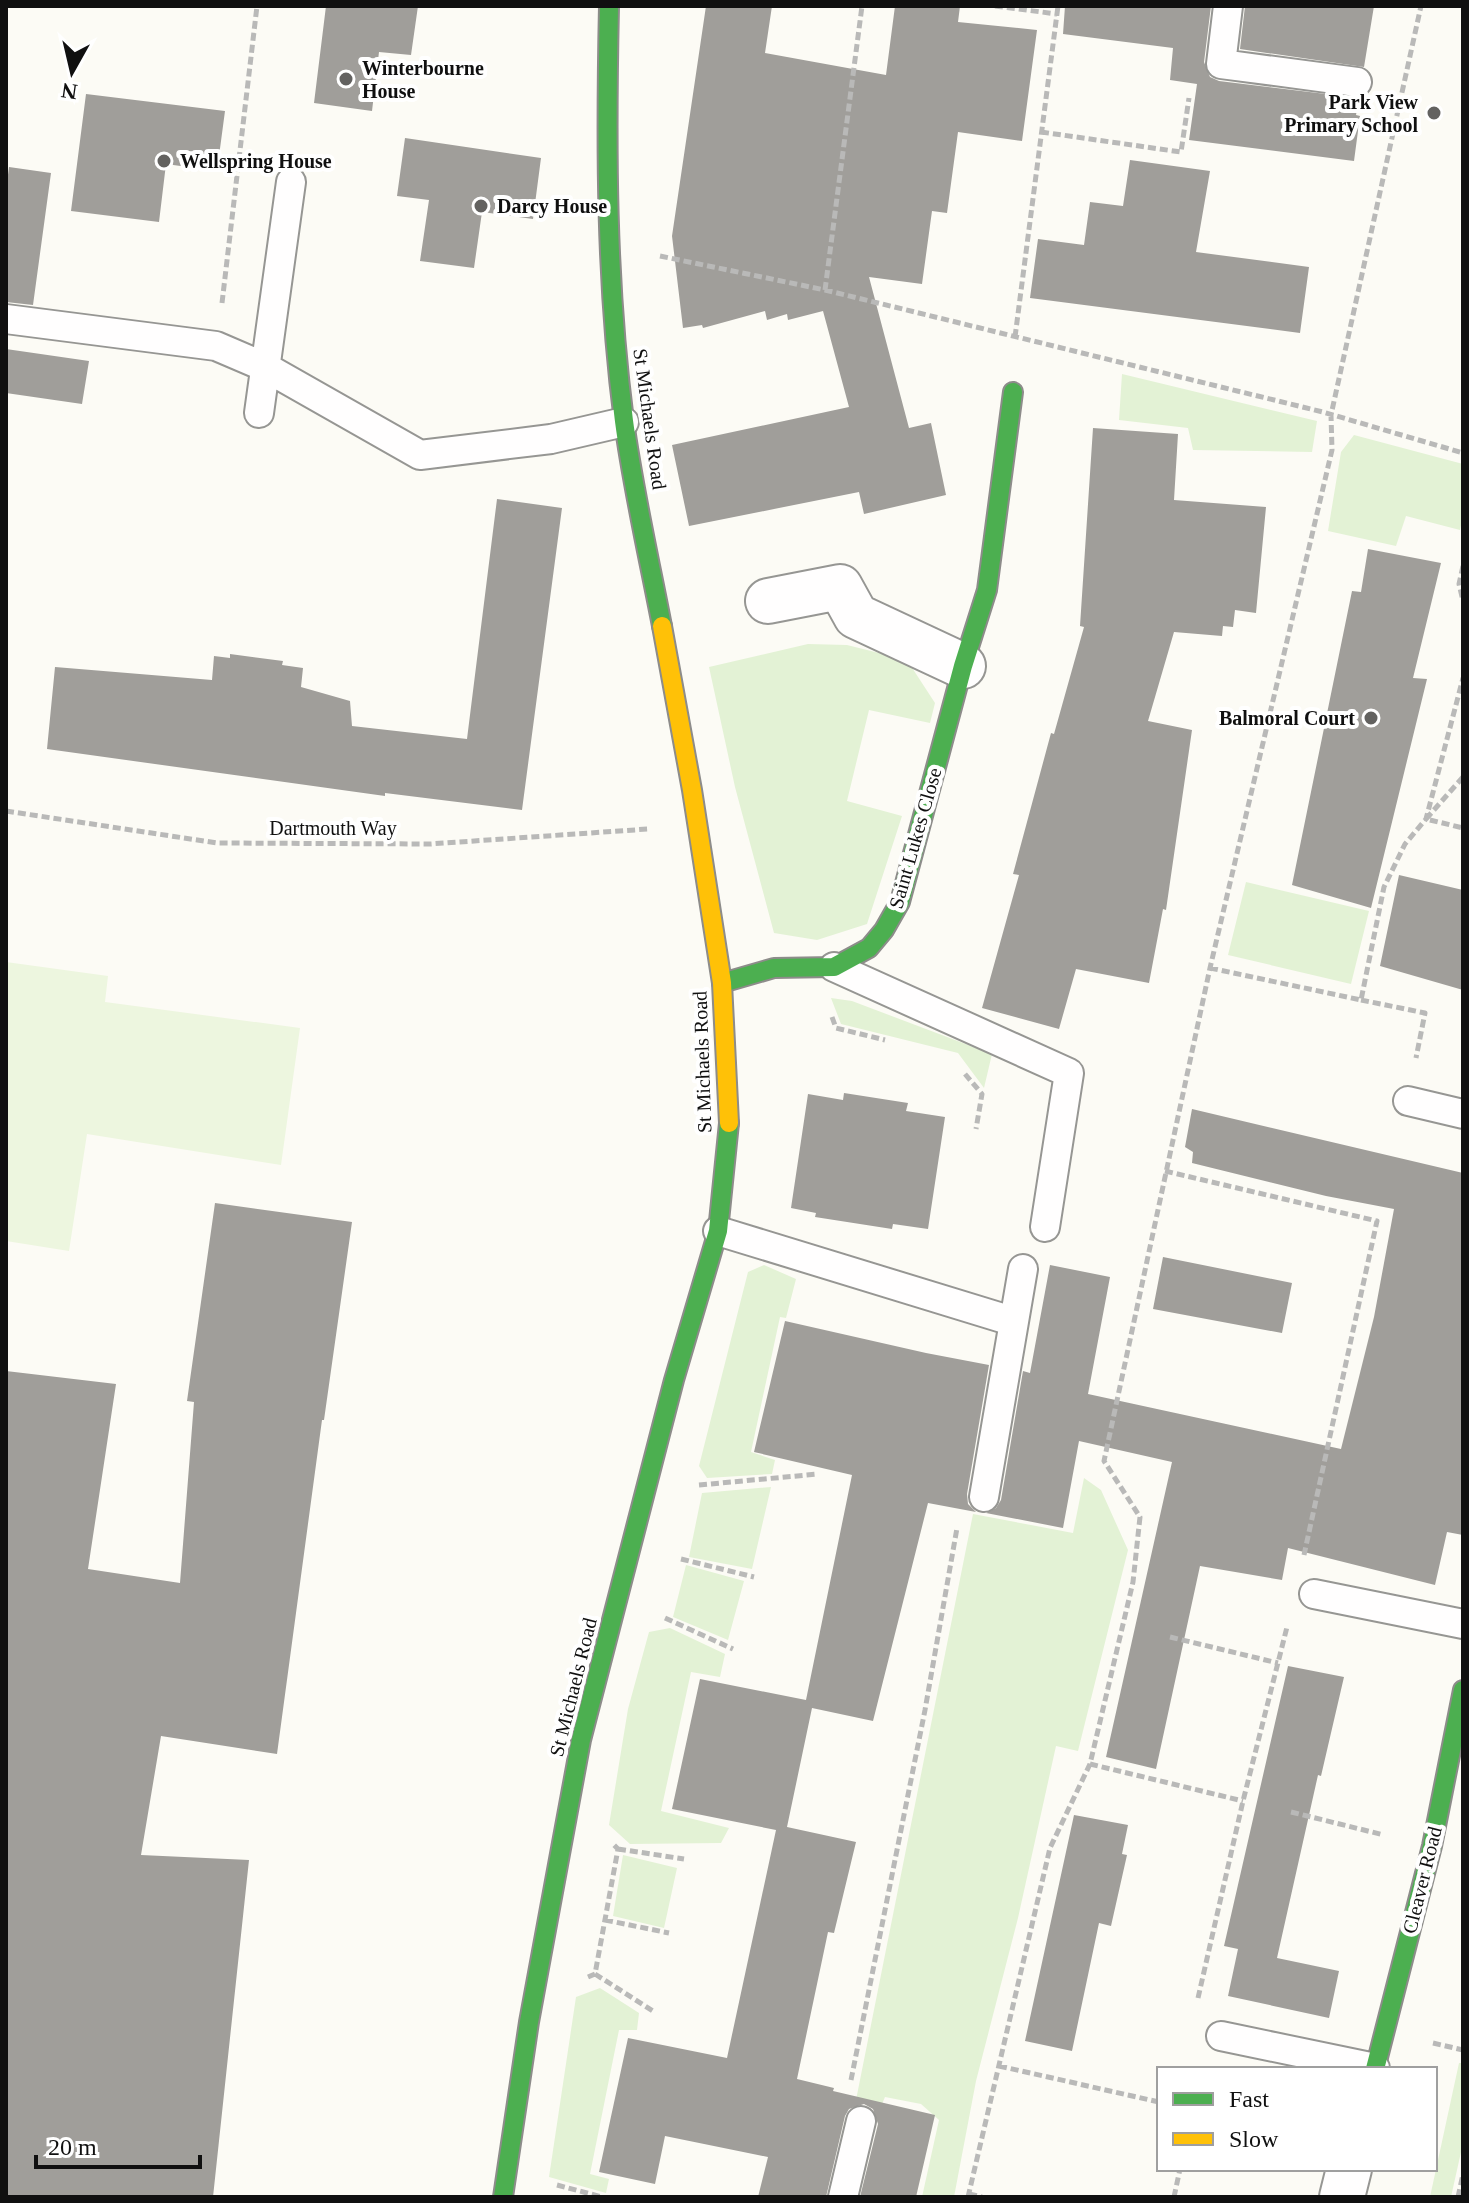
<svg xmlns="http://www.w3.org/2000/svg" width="1469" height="2203" font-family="'Times New Roman',serif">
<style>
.green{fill:#e3f2d5}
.pitch{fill:#edf6df}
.building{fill:#a09e9a}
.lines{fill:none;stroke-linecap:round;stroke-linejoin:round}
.lane-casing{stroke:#969693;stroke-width:32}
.street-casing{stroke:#969693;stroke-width:48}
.fast-casing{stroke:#8d8c8a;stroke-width:22}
.slow-casing{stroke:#8d8c8a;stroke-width:22}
.path{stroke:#b9b9b8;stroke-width:5;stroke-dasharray:8 4;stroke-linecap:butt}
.lane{stroke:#fffefe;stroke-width:28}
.street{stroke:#fffefe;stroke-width:44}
.fast{stroke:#4caf50;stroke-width:18}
.slow{stroke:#ffc107;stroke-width:18}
.poi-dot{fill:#636260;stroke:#fff;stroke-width:3}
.labels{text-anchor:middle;stroke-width:8;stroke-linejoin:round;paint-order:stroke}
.poi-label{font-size:20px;font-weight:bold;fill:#101010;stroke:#fff;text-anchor:start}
.street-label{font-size:20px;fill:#101010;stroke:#fff}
</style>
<rect width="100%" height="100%" fill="#fcfbf5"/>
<!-- green -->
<path class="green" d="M 1122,374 L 1317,421 L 1312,452 L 1193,450 L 1188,428 L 1119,420 Z
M 1354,435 L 1463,464 L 1463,516 L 1460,530 L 1406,516 L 1396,546 L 1328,531 L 1341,452 Z
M 808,644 L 847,645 L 907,660 L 935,703 L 930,723 L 869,710 L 847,801 L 902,816 L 867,924 L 817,940 L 774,933 L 735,787 L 709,667 Z
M 1246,882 L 1369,911 L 1351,984 L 1228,955 Z
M 831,998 L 852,1001 L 992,1054 L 984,1088 L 958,1053 L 841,1024 Z
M 764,1265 L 796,1279 L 786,1318 L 780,1317 L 751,1452 L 775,1460 L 772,1474 L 707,1478 L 699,1466 L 748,1272 Z
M 1084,1478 L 1101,1490 L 1128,1550 L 1078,1751 L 1056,1746 L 1018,1918 L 976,2081 L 954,2197 L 922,2197 L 939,2120 L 921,2104 L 885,2097 L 882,2104 L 856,2100 L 973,1514 L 1073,1533 Z
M 771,1487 L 752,1569 L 689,1557 L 702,1493 Z
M 686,1565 L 744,1581 L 728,1640 L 673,1617 Z
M 670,1628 L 725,1654 L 720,1677 L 691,1672 L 661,1811 L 729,1828 L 721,1843 L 630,1844 L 609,1825 L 628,1709 L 649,1632 Z
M 623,1855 L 677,1868 L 664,1928 L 613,1916 Z
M 600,1988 L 639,2013 L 637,2030 L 619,2030 L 590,2174 L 609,2179 L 606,2193 L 549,2177 L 576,1997 Z
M 1459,2063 L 1463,2063 L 1463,2143 L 1451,2197 L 1430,2197 Z"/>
<!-- pitch -->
<path class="pitch" d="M 6,962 L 108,976 L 105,1002 L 300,1028 L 281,1165 L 87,1134 L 69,1251 L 6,1241 Z"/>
<!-- building -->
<path class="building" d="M 326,6 L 418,6 L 411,55 L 379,52 L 372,111 L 314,103 Z
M 706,6 L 772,6 L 765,53 L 886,75 L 895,6 L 960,6 L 958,22 L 1037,30 L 1022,141 L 958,132 L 947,213 L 932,211 L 922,284 L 869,277 L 909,428 L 931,423 L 946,495 L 864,514 L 859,492 L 689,526 L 672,445 L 849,407 L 823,311 L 788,320 L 787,314 L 767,320 L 765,311 L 703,328 L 702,325 L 683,328 L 672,236 Z
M 1065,6 L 1211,6 L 1204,62 L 1210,77 L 1219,81 L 1359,98 L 1356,115 L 1360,116 L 1354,161 L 1189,140 L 1197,84 L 1170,80 L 1173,48 L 1063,34 Z
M 1245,6 L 1374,6 L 1364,67 L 1240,49 Z
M 86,94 L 225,111 L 217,171 L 166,164 L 159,222 L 71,211 Z
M 405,138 L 541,158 L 533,219 L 482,212 L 474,268 L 420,261 L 429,200 L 397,196 Z
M 1130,160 L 1210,171 L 1196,252 L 1309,267 L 1300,333 L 1030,298 L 1038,239 L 1084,245 L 1090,202 L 1123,206 Z
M 9,167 L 51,173 L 33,305 L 6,302 L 6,190 Z
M 6,349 L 89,361 L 82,404 L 6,393 Z
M 1093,428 L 1178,434 L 1174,500 L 1266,507 L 1256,613 L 1235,610 L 1233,627 L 1223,626 L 1222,636 L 1174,632 L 1148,721 L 1192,730 L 1166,910 L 1163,909 L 1149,983 L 1076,969 L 1059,1029 L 982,1008 L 1019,875 L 1013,874 L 1044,759 L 1051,733 L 1054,734 L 1084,627 L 1080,626 Z
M 497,499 L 562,508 L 522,810 L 385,793 L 385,796 L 47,749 L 55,667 L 212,680 L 214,656 L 230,658 L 230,654 L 283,661 L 282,665 L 303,668 L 301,687 L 350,701 L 352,726 L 467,739 Z
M 1368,549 L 1441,563 L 1413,678 L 1427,679 L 1371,908 L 1292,885 L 1352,591 L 1361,592 Z
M 1399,875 L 1463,890 L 1463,990 L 1380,966 Z
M 844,1093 L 908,1103 L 906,1111 L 945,1117 L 928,1229 L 893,1224 L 892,1229 L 815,1217 L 816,1213 L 791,1208 L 808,1094 L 843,1100 Z
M 1192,1109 L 1463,1173 L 1463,1535 L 1447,1532 L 1435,1585 L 1288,1548 L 1282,1580 L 1200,1566 L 1156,1769 L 1106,1757 L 1172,1462 L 1079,1441 L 1063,1528 L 986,1513 L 996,1508 L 1001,1500 L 1023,1371 L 1030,1373 L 1050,1265 L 1110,1277 L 1088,1394 L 1341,1449 L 1374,1317 L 1394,1209 L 1326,1196 L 1192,1163 L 1193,1152 L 1185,1147 Z
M 215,1203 L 352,1222 L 324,1420 L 322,1420 L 277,1754 L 161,1736 L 141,1855 L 249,1860 L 213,2197 L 6,2197 L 6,1371 L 116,1384 L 88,1569 L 180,1583 L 194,1402 L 187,1401 Z
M 1163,1257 L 1292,1283 L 1282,1333 L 1153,1309 Z
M 785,1321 L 926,1353 L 989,1365 L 967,1494 L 968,1504 L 976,1512 L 928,1503 L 873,1721 L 812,1708 L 787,1827 L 856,1842 L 834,1933 L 828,1932 L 797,2079 L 834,2088 L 833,2091 L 935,2115 L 916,2197 L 860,2197 L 878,2124 L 873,2109 L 864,2104 L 849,2109 L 845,2116 L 826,2197 L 758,2197 L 768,2157 L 665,2136 L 655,2184 L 599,2172 L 628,2038 L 727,2058 L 776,1830 L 672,1809 L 700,1679 L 806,1700 L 852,1475 L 754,1452 Z
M 1288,1666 L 1344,1677 L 1321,1776 L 1318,1775 L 1277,1958 L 1339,1971 L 1329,2018 L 1228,1996 L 1238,1949 L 1224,1946 Z
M 1074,1815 L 1128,1825 L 1122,1854 L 1127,1855 L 1111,1926 L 1099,1923 L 1072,2051 L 1025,2041 Z"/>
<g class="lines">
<!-- lane casing -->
<g class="lane-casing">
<path id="lane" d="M 1228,6 L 1221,64 L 1357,82
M 6,319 L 216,346 L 265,367 L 420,455 L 551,439 L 624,422
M 259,413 L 291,182
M 834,967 L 1069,1073 L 1045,1227
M 1408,1101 L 1463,1114
M 718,1231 L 1012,1321
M 984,1497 L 1023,1269
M 1314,1594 L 1463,1624
M 1221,2036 L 1375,2068
M 843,2197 L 861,2121"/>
</g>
<!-- street casing -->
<g class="street-casing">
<path id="street" d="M 768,601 L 840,587 L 856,616 L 963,666
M 1342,2197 L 1349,2169"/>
</g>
<!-- fast casing -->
<g class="fast-casing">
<path id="fast" d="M 609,6 C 606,145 606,283 624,421 C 633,489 649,558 662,626
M 722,983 L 774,968 L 834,967 L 869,948 L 884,930 L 900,902 L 963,666 L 987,590 L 1013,392
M 1375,2069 L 1432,1846 L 1463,1690
M 503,2197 L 529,2022 L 581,1740 L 674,1380 L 718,1231 L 729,1123"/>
</g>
<!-- slow casing -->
<g class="slow-casing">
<path id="slow" d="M 662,626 L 692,790 L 722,983 L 729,1123"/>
</g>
<!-- path -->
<path class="path" d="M 995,6 L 1057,14
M 1041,132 L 1181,152 L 1189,98
M 660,256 L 825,290 L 1323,412 L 1463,453
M 825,290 L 862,6
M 222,303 L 257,6
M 1015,337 L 1058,6
M 1463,566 L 1459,584 L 1463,601
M 1463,777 L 1426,819 L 1463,828
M 6,811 L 217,843 L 430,844 L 648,829
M 1210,968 L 1361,1000 L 1384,887 L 1405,844 L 1426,819 L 1463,678
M 1361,1000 L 1425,1013 L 1416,1058
M 832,1017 L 836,1028 L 885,1040
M 965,1074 L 982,1094 L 976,1129
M 1165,1171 L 1377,1221 L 1304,1555
M 699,1485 L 818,1474
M 681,1559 L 754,1577
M 665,1618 L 733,1649
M 1170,1637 L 1278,1663
M 1090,1764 L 1243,1801
M 1291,1812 L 1384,1835
M 618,1849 L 684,1859
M 605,1920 L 669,1933
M 595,1974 L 653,2011
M 588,1977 L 595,1974 L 618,1849 L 613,1844
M 1198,1998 L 1243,1801 L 1287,1627
M 1433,2043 L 1463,2050
M 999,2066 L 1159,2102
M 851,2080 L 925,1710 L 957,1528
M 557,2185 L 602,2197
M 969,2194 L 982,2197
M 968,2197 L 1050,1848 L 1090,1764 L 1133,1582 L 1140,1517 L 1104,1461 L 1210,968 L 1332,450 L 1331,415 L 1421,6
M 1174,2197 L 1180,2169
M 1458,2197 L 1463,2174"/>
<!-- lane -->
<use href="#lane" class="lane"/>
<!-- street -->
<use href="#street" class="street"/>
<!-- fast -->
<use href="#fast" class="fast"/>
<!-- slow -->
<use href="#slow" class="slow"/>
</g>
<!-- markers -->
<g class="poi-dot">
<circle cx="346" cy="79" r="8"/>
<circle cx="1434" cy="113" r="8"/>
<circle cx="164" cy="161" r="8"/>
<circle cx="481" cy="206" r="8"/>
<circle cx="1371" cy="718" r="8"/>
</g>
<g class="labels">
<!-- poi labels -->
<g class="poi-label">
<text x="362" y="75">Winterbourne<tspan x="362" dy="23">House</tspan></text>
<text x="1418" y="109" text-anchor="end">Park View<tspan x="1418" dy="23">Primary School</tspan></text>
<text x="180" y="168">Wellspring House</text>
<text x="497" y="213">Darcy House</text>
<text x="1355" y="725" text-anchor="end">Balmoral Court</text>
</g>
<!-- street labels -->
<g class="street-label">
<text transform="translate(650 419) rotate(82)" y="7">St Michaels Road</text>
<text x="333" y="835">Dartmouth Way</text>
<text transform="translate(915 838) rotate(-74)" y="7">Saint Lukes Close</text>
<text transform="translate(702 1062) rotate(-92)" y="7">St Michaels Road</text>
<text transform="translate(573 1687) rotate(-76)" y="7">St Michaels Road</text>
<text transform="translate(1422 1880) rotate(-76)" y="7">Cleaver Road</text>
</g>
</g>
<!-- border -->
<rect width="1469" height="2203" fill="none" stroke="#101010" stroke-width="16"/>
<!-- legend -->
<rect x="1157" y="2067" width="280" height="104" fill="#ffffff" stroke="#9f9f9f" stroke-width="2"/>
<rect x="1173" y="2093" width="40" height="12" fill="#4caf50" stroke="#9f9f9f" stroke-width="2"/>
<text x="1229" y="2107" font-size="24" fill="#101010">Fast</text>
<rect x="1173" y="2133" width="40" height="12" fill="#ffc107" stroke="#9f9f9f" stroke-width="2"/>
<text x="1229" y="2147" font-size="24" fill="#101010">Slow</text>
<!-- north arrow -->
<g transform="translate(72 72) rotate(188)" stroke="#ffffff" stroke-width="6" paint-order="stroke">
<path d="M0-6L14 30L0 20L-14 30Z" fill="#101010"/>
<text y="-12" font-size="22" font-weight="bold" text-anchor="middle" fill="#101010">N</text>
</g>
<!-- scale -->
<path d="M36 2155v12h164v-12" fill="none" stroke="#101010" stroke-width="4"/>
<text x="48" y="2155" font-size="24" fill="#101010" stroke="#ffffff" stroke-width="6" paint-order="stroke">20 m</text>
</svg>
